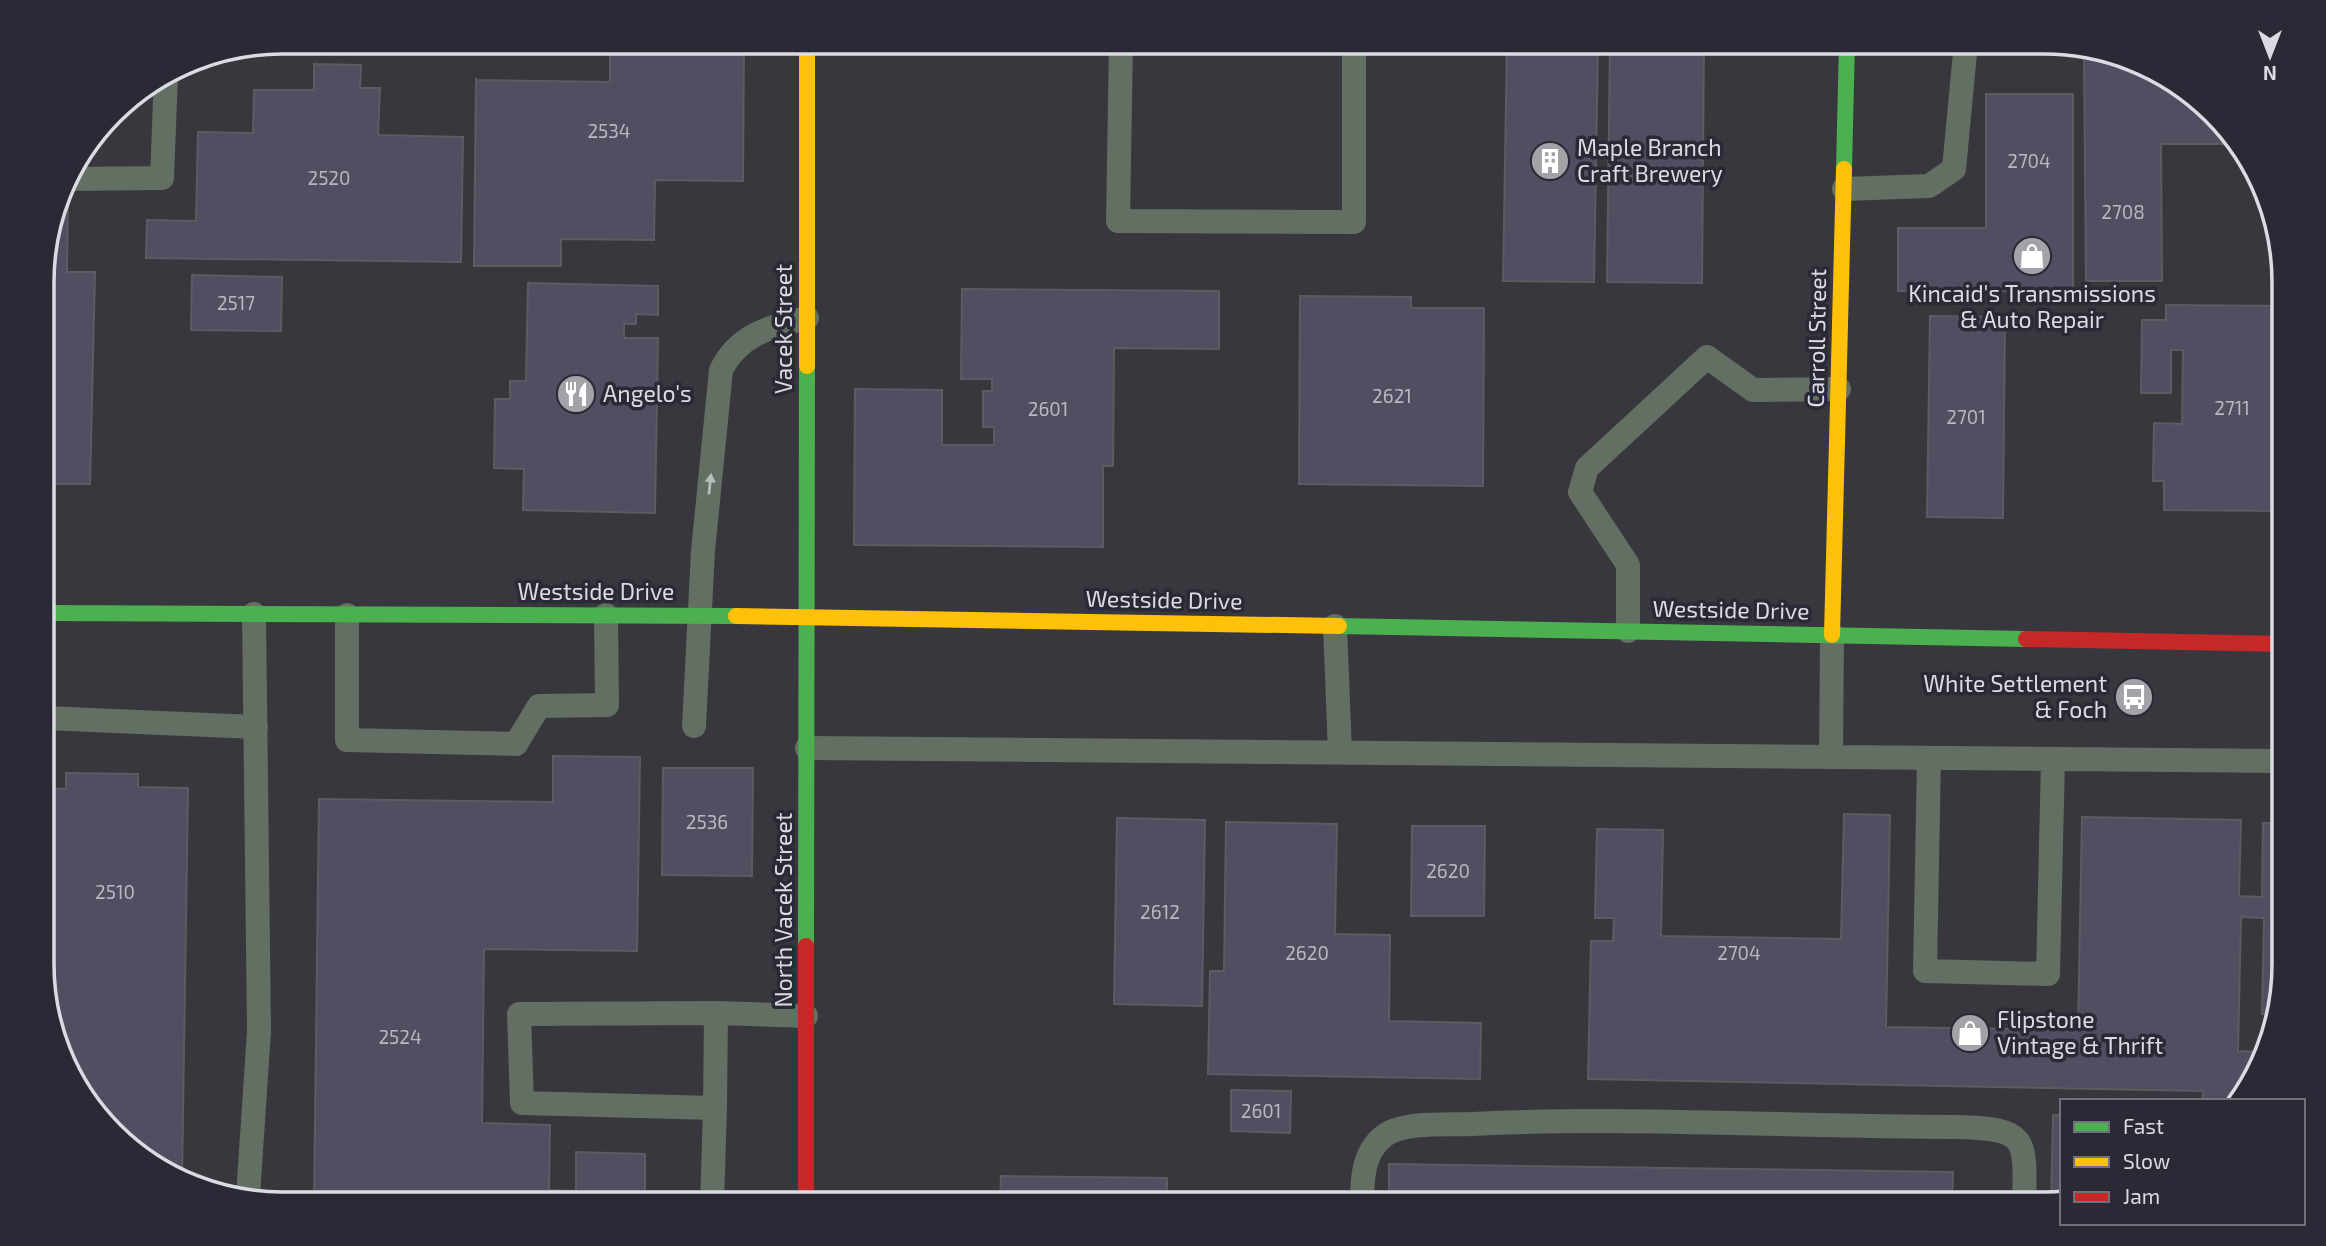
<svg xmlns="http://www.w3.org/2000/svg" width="2326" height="1246" font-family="'Exo 2',sans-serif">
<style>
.building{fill:#504e60;stroke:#5b5b60;stroke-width:2}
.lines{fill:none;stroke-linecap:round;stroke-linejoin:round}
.lane{stroke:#626f62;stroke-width:24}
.fast{stroke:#4caf50;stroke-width:16}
.slow{stroke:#ffc107;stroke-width:16}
.jam{stroke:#c62828;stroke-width:16}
.oneway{fill:#b7bbbc}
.labels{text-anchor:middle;stroke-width:7;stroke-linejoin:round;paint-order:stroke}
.number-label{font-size:19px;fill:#b8b8c2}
.poi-label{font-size:23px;fill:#dbdce3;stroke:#2a2a36;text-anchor:start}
.street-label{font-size:23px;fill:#dbdce3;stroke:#2a2a36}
.rim{fill:none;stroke:#dbdce3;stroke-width:3.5}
</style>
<rect width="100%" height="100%" fill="#37373d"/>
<!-- building -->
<path class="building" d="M 610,42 L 744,42 L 743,181 L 655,180 L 654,240 L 561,239 L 561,266 L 474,266 L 476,78 L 476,80 L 610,82 Z
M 1507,42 L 1598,42 L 1594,282 L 1503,281 Z
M 1610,42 L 1704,42 L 1702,283 L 1607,282 Z
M 2084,51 L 2151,67 L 2238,144 L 2161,144 L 2162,281 L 2086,281 Z
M 314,64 L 361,65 L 360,88 L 380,88 L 378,135 L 463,137 L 461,262 L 146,258 L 147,220 L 196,221 L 198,132 L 253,133 L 254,90 L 314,90 Z
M 1986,94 L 2073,94 L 2073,291 L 1898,291 L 1898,228 L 1986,228 Z
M 61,198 L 68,199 L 67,272 L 95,272 L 90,484 L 45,484 L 48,332 L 43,331 L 43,266 Z
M 192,275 L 282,277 L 281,331 L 191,330 Z
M 528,283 L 658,286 L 658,315 L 636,314 L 636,324 L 624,324 L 624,338 L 658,338 L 655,513 L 523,510 L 524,469 L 494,468 L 495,399 L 510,399 L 510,381 L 526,381 Z
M 962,289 L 1219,291 L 1219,349 L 1114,348 L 1113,466 L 1103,466 L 1103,547 L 854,545 L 855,389 L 942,390 L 942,445 L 994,445 L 994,427 L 983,427 L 983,391 L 992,391 L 992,379 L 961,379 Z
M 1300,296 L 1411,297 L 1411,308 L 1484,308 L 1483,486 L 1299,484 Z
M 2166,305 L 2282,306 L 2283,511 L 2164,510 L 2164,481 L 2153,481 L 2154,423 L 2182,424 L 2183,350 L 2171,350 L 2171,393 L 2141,393 L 2142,320 L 2166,320 Z
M 1930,316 L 2005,317 L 2003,518 L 1927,517 Z
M 553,756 L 640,757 L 637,951 L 484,949 L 482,1123 L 550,1125 L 549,1190 L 576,1191 L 576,1152 L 645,1154 L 645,1204 L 314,1204 L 319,799 L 553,802 Z
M 663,768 L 753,768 L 752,876 L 662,875 Z
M 66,773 L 138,774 L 138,787 L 188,788 L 182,1181 L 175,1179 L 91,1110 L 44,996 L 44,788 L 66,789 Z
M 1844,814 L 1890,815 L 1886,1027 L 2078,1030 L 2082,817 L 2241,820 L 2239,896 L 2262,897 L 2263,823 L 2284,823 L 2284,965 L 2272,1014 L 2262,1014 L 2264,918 L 2241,917 L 2238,1051 L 2263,1052 L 2259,1071 L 2233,1101 L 2202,1101 L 2203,1091 L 1588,1079 L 1591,941 L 1613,941 L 1614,918 L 1595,918 L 1597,829 L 1663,830 L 1661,936 L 1841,939 Z
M 1117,818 L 1205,820 L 1202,1006 L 1114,1004 Z
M 1226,822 L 1337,824 L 1335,934 L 1390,935 L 1389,1021 L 1481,1023 L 1480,1079 L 1208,1074 L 1210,971 L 1224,971 Z
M 1412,826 L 1485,826 L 1484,916 L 1411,916 Z
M 1231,1090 L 1291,1091 L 1290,1133 L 1231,1131 Z
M 2053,1115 L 2062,1115 L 2062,1203 L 2060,1204 L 2051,1204 Z
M 1389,1164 L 1953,1172 L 1952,1204 L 1389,1204 Z
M 1001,1176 L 1167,1178 L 1167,1204 L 1000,1204 Z"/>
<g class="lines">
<!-- lane -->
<path class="lane" d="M 1121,42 L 1118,221 L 1354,222 L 1354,42
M 66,179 L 162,178 L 166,75
M 1844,189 L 1929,186 L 1954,169 L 1966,42
M 347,615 L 347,740 L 516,744 L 539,706 L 607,705 L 606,615
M 1335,626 L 1340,752
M 1628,631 L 1628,565 L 1580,492 L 1587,468 L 1707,357 L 1753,390 L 1839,389
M 44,718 L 256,727
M 694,726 L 703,551 L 721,370 C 739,334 770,327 807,318
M 807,748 L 2283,761
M 1831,757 L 1832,635
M 1929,758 L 1925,971 L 2048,974 L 2053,759
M 715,1108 L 716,1013
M 248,1196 L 259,1031 L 254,614
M 712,1204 L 715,1108 L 522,1103 L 519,1014 L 716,1013 L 806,1016
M 1362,1204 C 1362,1179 1363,1152 1384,1136 C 1403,1121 1449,1125 1473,1124 C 1634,1116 1795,1127 1957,1127 C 2027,1129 2026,1136 2024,1204"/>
<!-- fast -->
<path class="fast" d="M 1844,169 L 1847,42
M 43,613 L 736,616
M 1339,626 L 2026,639
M 806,946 L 807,366"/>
<!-- slow -->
<path class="slow" d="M 807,366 L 807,42
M 736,616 L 1339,626
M 1832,635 L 1844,169"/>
<!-- jam -->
<path class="jam" d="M 2026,639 L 2283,644
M 806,1204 L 806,946"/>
</g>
<!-- one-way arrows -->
<defs><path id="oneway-solid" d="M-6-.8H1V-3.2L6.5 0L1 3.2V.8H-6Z" transform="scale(1.75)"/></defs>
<use class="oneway" href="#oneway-solid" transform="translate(710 484) rotate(-84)"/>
<!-- icons -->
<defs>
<g id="building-disc" transform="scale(2.0125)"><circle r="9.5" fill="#a2a2a9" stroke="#2a2a36"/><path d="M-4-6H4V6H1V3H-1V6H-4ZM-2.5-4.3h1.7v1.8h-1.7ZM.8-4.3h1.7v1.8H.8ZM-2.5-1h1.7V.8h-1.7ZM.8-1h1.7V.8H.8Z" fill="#fff"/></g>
<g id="shop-disc" transform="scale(2.0125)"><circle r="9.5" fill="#a2a2a9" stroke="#2a2a36"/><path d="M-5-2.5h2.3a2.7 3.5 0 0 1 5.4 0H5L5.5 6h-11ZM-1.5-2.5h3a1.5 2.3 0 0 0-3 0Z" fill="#fff"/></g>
<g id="restaurant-disc" transform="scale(2.0125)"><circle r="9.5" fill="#a2a2a9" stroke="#2a2a36"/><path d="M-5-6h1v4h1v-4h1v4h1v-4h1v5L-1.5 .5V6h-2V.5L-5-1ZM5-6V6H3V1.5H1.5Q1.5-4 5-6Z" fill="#fff"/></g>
<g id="bus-disc" transform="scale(2.0125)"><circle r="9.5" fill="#a2a2a9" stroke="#2a2a36"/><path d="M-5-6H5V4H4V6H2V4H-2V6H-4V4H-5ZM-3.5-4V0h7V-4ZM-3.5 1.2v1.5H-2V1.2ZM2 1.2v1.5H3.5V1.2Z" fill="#fff"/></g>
</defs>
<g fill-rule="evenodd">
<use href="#building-disc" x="1550" y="161"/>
<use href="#shop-disc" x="2032" y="256"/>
<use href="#restaurant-disc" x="576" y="394"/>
<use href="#bus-disc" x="2134" y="697"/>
<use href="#shop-disc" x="1970" y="1033"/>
</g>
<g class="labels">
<!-- number labels -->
<g class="number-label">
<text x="609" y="138">2534</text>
<text x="2029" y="168">2704</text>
<text x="329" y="185">2520</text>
<text x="2123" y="219">2708</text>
<text x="236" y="310">2517</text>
<text x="1392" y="403">2621</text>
<text x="2232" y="415">2711</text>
<text x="1048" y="416">2601</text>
<text x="1966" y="424">2701</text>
<text x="707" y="829">2536</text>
<text x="1448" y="878">2620</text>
<text x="115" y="899">2510</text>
<text x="1160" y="919">2612</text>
<text x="1307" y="960">2620</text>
<text x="1739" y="960">2704</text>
<text x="400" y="1044">2524</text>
<text x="1261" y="1118">2601</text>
</g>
<!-- poi labels -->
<g class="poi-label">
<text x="1577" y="156">Maple Branch<tspan x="1577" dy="26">Craft Brewery</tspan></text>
<text x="2032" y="302" text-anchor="middle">Kincaid's Transmissions<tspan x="2032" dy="26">&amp; Auto Repair</tspan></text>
<text x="603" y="402">Angelo's</text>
<text x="2107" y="692" text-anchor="end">White Settlement<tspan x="2107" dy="26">&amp; Foch</tspan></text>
<text x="1997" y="1028">Flipstone<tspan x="1997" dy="26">Vintage &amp; Thrift</tspan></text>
</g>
<!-- street labels -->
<g class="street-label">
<text transform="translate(784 329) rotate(-90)" y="8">Vacek Street</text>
<text transform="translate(1817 338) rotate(-89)" y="8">Carroll Street</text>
<text x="596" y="600">Westside Drive</text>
<text transform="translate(1164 600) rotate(1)" y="8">Westside Drive</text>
<text transform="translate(1731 610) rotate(1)" y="8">Westside Drive</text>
<text transform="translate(784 910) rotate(-90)" y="8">North Vacek Street</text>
</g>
</g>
<!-- crop -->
<path d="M0 0H2326V1246H0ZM282 54H2044A228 228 0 0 1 2272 282V964A228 228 0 0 1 2044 1192H282A228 228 0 0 1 54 964V282A228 228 0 0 1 282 54Z" fill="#2a2a36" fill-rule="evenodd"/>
<path class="rim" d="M282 54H2044A228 228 0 0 1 2272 282V964A228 228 0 0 1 2044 1192H282A228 228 0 0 1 54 964V282A228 228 0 0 1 282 54Z"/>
<!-- legend -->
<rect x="2060" y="1099" width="245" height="126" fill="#2a2a36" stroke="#71717b" stroke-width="2"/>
<rect x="2074" y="1122" width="35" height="10" fill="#4caf50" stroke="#71717b" stroke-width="2"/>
<text x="2123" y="1134" font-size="21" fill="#dbdce3">Fast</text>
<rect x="2074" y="1157" width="35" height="10" fill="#ffc107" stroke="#71717b" stroke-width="2"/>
<text x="2123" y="1169" font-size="21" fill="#dbdce3">Slow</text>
<rect x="2074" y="1192" width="35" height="10" fill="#c62828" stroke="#71717b" stroke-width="2"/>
<text x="2123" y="1204" font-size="21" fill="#dbdce3">Jam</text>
<!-- north arrow -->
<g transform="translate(2270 56) rotate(180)" stroke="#2a2a36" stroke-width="5" paint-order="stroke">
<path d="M0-5L12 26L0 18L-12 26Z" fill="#dbdce3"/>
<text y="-10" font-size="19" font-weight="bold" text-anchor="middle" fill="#dbdce3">N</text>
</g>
</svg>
